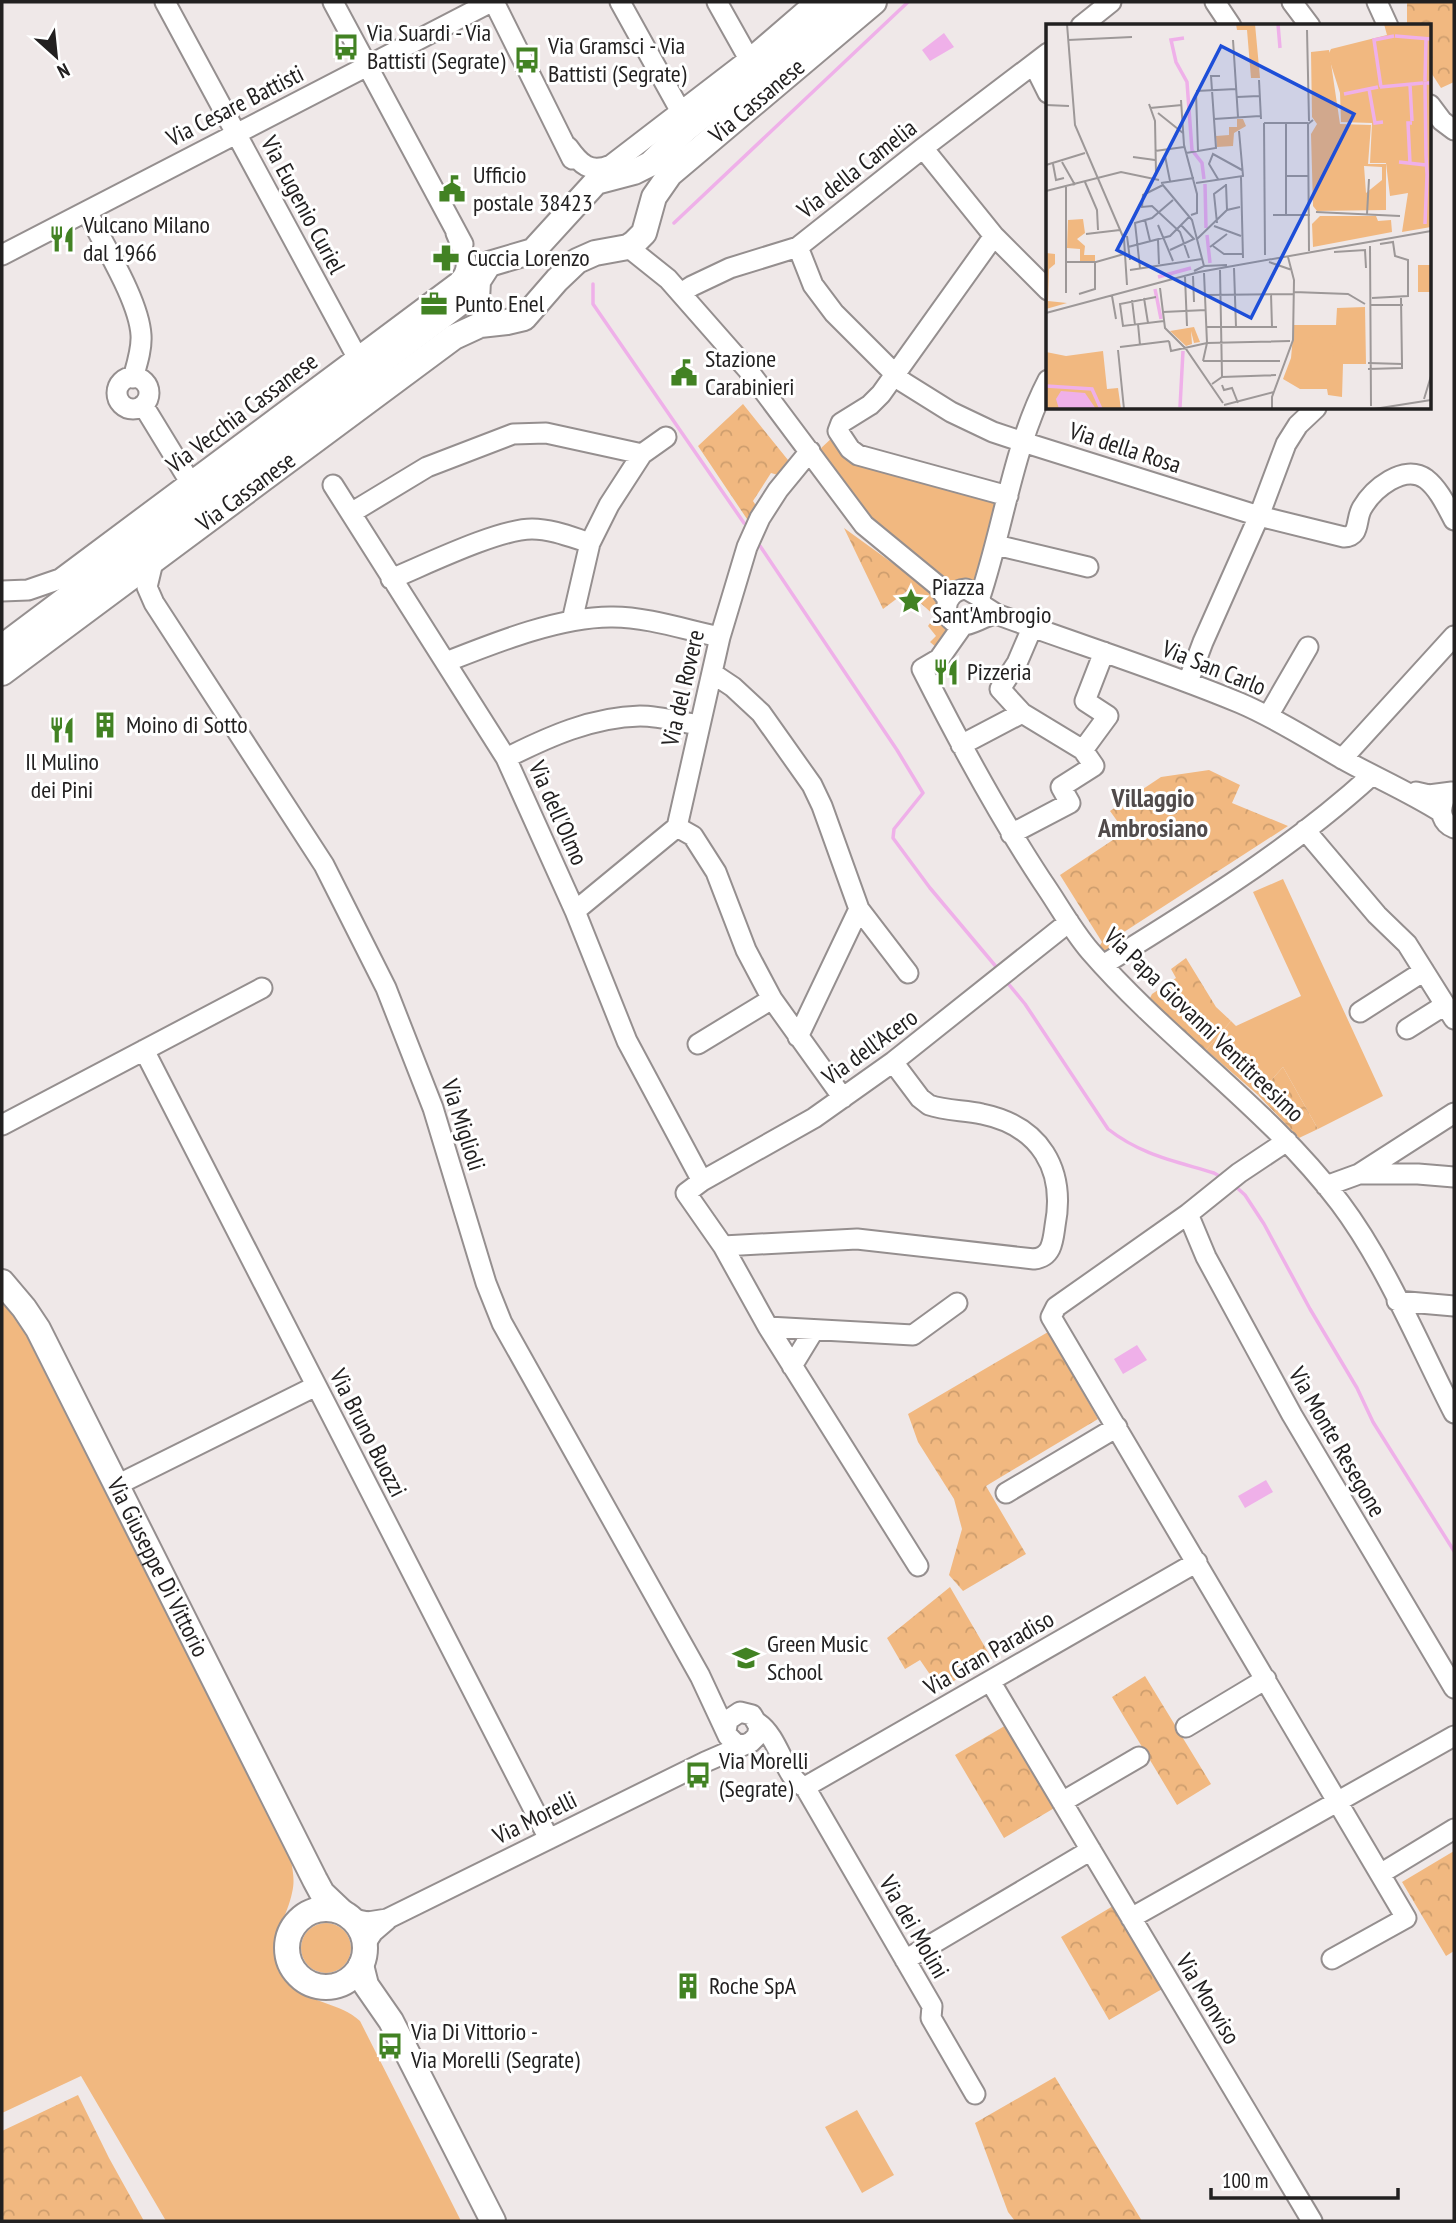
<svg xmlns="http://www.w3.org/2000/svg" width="1456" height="2223" font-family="'PT Sans Narrow',sans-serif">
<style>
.grass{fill:#f1b880}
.forest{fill:url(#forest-crowns)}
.water{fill:#efb0e9}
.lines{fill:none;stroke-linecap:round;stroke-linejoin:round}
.stream{stroke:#efb0e9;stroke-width:3.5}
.minor-casing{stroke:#958f8f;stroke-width:23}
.major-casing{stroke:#958f8f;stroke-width:28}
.minor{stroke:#fff;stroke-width:19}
.major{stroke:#fff;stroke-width:24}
.labels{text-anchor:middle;stroke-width:6;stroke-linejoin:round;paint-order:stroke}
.poi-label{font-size:24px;fill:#222020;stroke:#fff;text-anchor:start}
.street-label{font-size:24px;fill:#222020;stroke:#fff}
.neighbourhood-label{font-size:26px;font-weight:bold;fill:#514b4b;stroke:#fff}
.inset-river{fill:none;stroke:#efb0e9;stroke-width:3.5}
.inset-road{fill:none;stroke:#9d9898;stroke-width:2}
.view{fill:#1d4ed8;fill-opacity:0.15;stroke:#1d4ed8;stroke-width:3.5}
.inset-edge{fill:none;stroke:#222020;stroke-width:3.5}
</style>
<defs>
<pattern id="forest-crowns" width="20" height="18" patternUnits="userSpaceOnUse" patternTransform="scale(1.75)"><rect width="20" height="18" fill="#f1b880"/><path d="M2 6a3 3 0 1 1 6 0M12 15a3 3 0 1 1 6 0" fill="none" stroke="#ce9e6e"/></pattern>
</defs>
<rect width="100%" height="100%" fill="#efe8e8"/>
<!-- grass -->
<path class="grass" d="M 834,436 L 998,498 L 975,583 L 958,580 L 947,584 L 873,526 L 819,450 Z
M 1283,879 L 1383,1096 L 1318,1129 L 1283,1067 L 1258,1095 L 1206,1050 L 1231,1021 L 1236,1026 L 1301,996 L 1253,892 Z
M 2,1299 L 27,1337 L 291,1860 C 293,1872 295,1881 292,1893 C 285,1927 258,1949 289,1983 C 309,2004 340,2002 360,2021 L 461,2221 L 166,2221 L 81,2076 L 2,2113 Z
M301 1948a25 25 0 1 1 50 0a25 25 0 1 1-50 0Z
M 857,2110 L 894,2175 L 862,2193 L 825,2127 Z"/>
<!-- forest -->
<path class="forest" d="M 1407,2 L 1453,2 L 1454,82 L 1441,88 L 1430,71 L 1430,26 L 1407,26 Z
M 743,404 L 788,460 L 778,475 L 771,473 L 753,501 L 757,507 L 749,522 L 698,446 Z
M 844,528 L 942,599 L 950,630 L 937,648 L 930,642 L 936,636 L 928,626 L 935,616 L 907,591 L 883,609 Z
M 1209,770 L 1240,785 L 1232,803 L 1288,826 L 1124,932 L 1126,944 L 1106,953 L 1097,950 L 1102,942 L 1060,875 L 1125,832 L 1110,811 L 1161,777 Z
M 1186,958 L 1216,1007 L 1231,1021 L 1206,1050 L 1149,1000 L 1152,994 L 1176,978 L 1171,969 Z
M 1283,1067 L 1318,1129 L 1299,1138 L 1258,1095 Z
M 1048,1332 L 1098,1419 L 986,1486 L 1026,1554 L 963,1591 L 949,1575 L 962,1529 L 954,1499 L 918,1442 L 908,1414 Z
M 950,1587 L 992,1659 L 940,1689 L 920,1660 L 905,1669 L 887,1638 Z
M 1145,1676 L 1211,1784 L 1177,1805 L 1112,1697 Z
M 1008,1724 L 1056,1807 L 1004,1838 L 955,1755 Z
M 1454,1851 L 1454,1951 L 1446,1956 L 1402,1882 Z
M 1113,1906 L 1162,1989 L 1109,2020 L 1061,1937 Z
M 1055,2077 L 1142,2221 L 1015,2221 L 1008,2212 L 975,2123 Z
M 78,2095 L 109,2158 L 144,2221 L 2,2221 L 2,2131 Z"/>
<!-- water -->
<path class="water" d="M 944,33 L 954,47 L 930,61 L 922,50 Z
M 1137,1345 L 1147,1360 L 1123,1374 L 1114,1359 Z
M 1266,1480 L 1273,1492 L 1245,1508 L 1238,1496 Z"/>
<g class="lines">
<!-- stream -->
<path class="stream" d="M 674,223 L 908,2
M 593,284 L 593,304 L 744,523
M 760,546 L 897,750 L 923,793 L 894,829 L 893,838 L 930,888 L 998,969
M 1006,981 L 1025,1004 L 1108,1129 C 1141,1155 1175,1161 1214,1173 L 1221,1177
M 1234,1185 L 1245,1195 L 1264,1224 L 1310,1309 L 1357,1388 L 1373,1422 L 1454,1551"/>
<!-- minor casing -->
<g class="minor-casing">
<path id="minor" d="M 165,2 L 357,357
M 333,2 L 463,244
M 494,2 L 572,159
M 620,2 L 681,112
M 717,2 L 749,59
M 1215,2 L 1231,26
M 1292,2 L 1310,26
M 1377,2 L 1388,26
M 1081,26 L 1111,2
M 1034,65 L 1048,93
M 1430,105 L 1442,121 L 1454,130
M 568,147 C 580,164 590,174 611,165 L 749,59 L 815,2
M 923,148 L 994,236 L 1048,290
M 87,211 C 103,244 139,300 141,335 C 142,349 137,364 133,378
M 994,236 L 881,394 L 870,405 L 841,423 L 838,431 L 850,449 L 858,455 L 1008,496
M 628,247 L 668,279 L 748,370 L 864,525 L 937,585 L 948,600
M 798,247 L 813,285 L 834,313 L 903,382 L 951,412 L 993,432 L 1023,442 L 1259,516 L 1344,537 C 1361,536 1355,520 1362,508 C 1373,489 1404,463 1426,479 C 1439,489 1447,507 1454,520
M 2,255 L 491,2
M 681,293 L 692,286 L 730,268 L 798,247 L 923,148 L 1048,53
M117 393a16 16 0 1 1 32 0a16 16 0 1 1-32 0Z
M 143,405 L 190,482
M 333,485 L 506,758 L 575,911 L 627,1041 L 702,1181
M 351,513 L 427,467 L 513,434 L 546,433 L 642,454
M 996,545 L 1088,567
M 153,562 L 147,587 L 154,603 L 324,865 L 386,988 L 433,1108 L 486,1283 L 502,1323 L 700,1676 L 728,1736 L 735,1743 L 744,1745
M 391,579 C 425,565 498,529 532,529 C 552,529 571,537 590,543
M 2,591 L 28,590 L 60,579 L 458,282 C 474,268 463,250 456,233
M 980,597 C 1004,525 1013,447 1048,380
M 982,605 L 996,614 C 1077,644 1161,670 1240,703 C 1278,719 1312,742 1348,762 C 1379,779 1411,793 1441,812
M 982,607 L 980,597 L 966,589 C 941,591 940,624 964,625 C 971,625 985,616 996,614
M 572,621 L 590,543 L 609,505 L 642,454 L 666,437
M 963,625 L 939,659 L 922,669 C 959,742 997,813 1042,881 C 1058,904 1072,930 1090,951 C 1168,1041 1268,1108 1340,1203 C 1386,1264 1419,1345 1454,1413
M 446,662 C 494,643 561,616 613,617 C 648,617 686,630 720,637
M 712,673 L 733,687 L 761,713 L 812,785 L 822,806 L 859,909 L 798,1037
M 1188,682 L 1203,642 L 1259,516 L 1286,444 L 1298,425 L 1316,408
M 1022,713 L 1000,689 L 1017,663 L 1032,628
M 1268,716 L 1308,647
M 961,745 L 1022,713 L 1083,750 L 1108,716 L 1085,701 L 1104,652
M 506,758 C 548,737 592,717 640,716 C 660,716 680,722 699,725
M 1342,759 L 1454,636
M 1416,792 L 1429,795 L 1452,792
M 1444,800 C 1439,812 1442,823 1454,828
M 677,827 L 693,836 L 716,872 L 746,950 L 772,999 L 843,1098
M 1305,830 L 1377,915 L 1407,944 L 1454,1019
M 1011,834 L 1070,803 L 1061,787 L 1094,766 L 1083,750
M 859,909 L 908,973
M 575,911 L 677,827 L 720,637 L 747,547 L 760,518 L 778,490 L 810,451
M 1103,965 C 1197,907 1291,849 1372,775
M 1360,1012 L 1424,971
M 1407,1029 L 1445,1005
M 698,1044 L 772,999
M 144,1050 L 549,1839
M 2,1125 L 262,988
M 1287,1141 L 1239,1173 L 1188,1214 L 1056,1307 L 1051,1317 L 1406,1918 L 1332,1959
M 1361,1174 L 1418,1174 L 1454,1177
M 1326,1186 L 1359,1174 L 1454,1113
M 1188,1214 L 1206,1257 L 1292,1415 L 1454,1688
M 723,1246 L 857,1239 L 1034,1259 C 1052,1257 1053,1241 1055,1226 C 1066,1169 1040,1126 982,1114 C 965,1110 946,1111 929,1105 L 920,1098 L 893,1062
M 1397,1301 L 1454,1306
M 768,1327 L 913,1335 L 957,1303
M 792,1366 L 814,1330
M 117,1485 L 316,1386
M 1006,1493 L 1117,1427
M 918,1566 L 768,1327 L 723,1246 L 686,1193 L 702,1181 L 814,1118 L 893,1062 L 1069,922
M 990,1681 L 1312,2221
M 758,1723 C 780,1738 785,1780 805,1787
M 1186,1727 L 1266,1679
M 805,1787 L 1197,1562
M 805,1787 L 932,2006 L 931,2018 L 975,2094
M 1062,1802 L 1139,1757
M 1380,1874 L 1454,1829
M 1131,1918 L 1454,1736
M 353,1919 L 368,1922 L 387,1919 L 705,1762 L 751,1742 L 757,1736 L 759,1727 L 752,1715 L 740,1712 L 728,1720 L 726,1731
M 365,1944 L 373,1932 L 387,1920
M 905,1960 L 1091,1850"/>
</g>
<!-- major casing -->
<g class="major-casing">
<g id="major">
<path d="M 477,300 L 478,281 L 489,264 L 533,251 L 596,182 L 634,172 L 650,164 L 685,130 L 843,2"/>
<path d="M 2,647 L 464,300 L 477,286"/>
<path id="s1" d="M 2,673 L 454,337 L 480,325 L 507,322 L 524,318 L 557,280 L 577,261 L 595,253 L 628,247 L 634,243 L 644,233 L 654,197 L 670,174 L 874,2"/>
<path id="s2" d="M 2,1282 L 24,1308 L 38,1329 L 315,1880 L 322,1893 L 341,1911"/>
<circle cx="326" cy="1948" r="39"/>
<path d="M 361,1965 L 366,1985 L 391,2021 L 493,2221"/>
</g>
</g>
<!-- minor -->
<use href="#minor" class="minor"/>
<!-- major -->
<use href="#major" class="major"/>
</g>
<!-- icons -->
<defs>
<g id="bus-bare" transform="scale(2.1)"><path d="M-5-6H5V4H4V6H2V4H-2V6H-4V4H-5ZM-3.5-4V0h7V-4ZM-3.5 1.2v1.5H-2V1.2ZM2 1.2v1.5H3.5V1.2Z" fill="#428223" stroke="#fff" stroke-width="2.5" paint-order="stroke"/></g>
<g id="civic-bare" transform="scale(2.1)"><path d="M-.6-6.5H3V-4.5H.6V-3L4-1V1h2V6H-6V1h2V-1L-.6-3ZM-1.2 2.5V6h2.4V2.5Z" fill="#428223" stroke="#fff" stroke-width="2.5" paint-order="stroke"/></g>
<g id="restaurant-bare" transform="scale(2.1)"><path d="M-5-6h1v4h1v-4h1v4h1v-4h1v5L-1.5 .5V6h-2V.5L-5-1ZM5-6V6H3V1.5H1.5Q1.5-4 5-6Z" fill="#428223" stroke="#fff" stroke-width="2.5" paint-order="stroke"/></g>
<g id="pharmacy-bare" transform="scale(2.1)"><path d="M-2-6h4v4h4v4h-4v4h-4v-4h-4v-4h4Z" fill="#428223" stroke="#fff" stroke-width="2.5" paint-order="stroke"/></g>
<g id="office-bare" transform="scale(2.1)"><path d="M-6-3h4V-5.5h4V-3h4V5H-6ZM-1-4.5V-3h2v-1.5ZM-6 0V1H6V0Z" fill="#428223" stroke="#fff" stroke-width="2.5" paint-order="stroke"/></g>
<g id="sight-bare" transform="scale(2.1)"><path d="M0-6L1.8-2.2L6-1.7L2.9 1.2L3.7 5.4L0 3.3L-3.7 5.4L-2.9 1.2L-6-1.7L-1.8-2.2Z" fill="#428223" stroke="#fff" stroke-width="2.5" paint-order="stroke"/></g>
<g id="building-bare" transform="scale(2.1)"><path d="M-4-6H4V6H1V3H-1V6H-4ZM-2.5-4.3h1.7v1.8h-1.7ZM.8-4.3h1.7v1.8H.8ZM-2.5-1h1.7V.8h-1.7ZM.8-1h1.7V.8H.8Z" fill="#428223" stroke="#fff" stroke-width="2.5" paint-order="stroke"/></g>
<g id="school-bare" transform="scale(2.1)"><path d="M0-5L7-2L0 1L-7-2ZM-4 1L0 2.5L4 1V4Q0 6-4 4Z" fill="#428223" stroke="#fff" stroke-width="2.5" paint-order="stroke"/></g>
</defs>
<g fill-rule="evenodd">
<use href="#bus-bare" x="346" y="47"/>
<use href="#bus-bare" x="527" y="60"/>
<use href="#civic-bare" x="452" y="189"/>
<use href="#restaurant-bare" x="62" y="239"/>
<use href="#pharmacy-bare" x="446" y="258"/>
<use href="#office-bare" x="434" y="304"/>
<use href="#civic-bare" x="684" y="373"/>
<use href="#sight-bare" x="911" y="601"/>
<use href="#restaurant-bare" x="946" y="672"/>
<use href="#building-bare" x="105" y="725"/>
<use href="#restaurant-bare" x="62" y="730"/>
<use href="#school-bare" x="746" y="1658"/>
<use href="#bus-bare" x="698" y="1775"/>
<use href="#building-bare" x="688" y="1986"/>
<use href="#bus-bare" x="390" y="2046"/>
</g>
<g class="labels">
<!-- poi labels -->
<g class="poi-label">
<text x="367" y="41">Via Suardi - Via<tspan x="367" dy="28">Battisti (Segrate)</tspan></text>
<text x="548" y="54">Via Gramsci - Via<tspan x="548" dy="28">Battisti (Segrate)</tspan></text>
<text x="473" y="183">Ufficio<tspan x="473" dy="28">postale 38423</tspan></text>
<text x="83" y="233">Vulcano Milano<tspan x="83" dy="28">dal 1966</tspan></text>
<text x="467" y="266">Cuccia Lorenzo</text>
<text x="455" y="312">Punto Enel</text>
<text x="705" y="367">Stazione<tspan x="705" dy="28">Carabinieri</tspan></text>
<text x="932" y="595">Piazza<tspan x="932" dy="28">Sant'Ambrogio</tspan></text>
<text x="967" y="680">Pizzeria</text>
<text x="126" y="733">Moino di Sotto</text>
<text x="62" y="770" text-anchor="middle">Il Mulino<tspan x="62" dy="28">dei Pini</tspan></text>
<text x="767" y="1652">Green Music<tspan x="767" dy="28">School</tspan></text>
<text x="719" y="1769">Via Morelli<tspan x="719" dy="28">(Segrate)</tspan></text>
<text x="709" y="1994">Roche SpA</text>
<text x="411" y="2040">Via Di Vittorio -<tspan x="411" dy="28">Via Morelli (Segrate)</tspan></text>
</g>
<!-- street labels -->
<g class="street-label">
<text dy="8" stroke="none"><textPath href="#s1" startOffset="968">Via Cassanese</textPath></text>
<text transform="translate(235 106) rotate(-27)" y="8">Via Cesare Battisti</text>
<text transform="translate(857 169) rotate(-38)" y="8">Via della Camelia</text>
<text transform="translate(303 205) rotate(62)" y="8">Via Eugenio Curiel</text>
<text transform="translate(242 413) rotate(-37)" y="8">Via Vecchia Cassanese</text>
<text transform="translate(1125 448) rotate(18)" y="8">Via della Rosa</text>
<text dy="8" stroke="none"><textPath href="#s1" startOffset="304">Via Cassanese</textPath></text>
<text transform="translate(1214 668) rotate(22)" y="8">Via San Carlo</text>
<text transform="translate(683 688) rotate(-77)" y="8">Via del Rovere</text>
<text transform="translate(558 813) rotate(66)" y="8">Via dell'Olmo</text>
<text transform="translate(1204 1025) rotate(44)" y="8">Via Papa Giovanni Ventitreesimo</text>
<text transform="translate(870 1047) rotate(-36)" y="8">Via dell'Acero</text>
<text transform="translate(463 1125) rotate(72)" y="8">Via Miglioli</text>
<text transform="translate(368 1433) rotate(63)" y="8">Via Bruno Buozzi</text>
<text transform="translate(1337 1442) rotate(60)" y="8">Via Monte Resegone</text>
<text dy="8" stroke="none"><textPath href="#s2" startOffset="326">Via Giuseppe Di Vittorio</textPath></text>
<text transform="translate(989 1653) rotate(-30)" y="8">Via Gran Paradiso</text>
<text transform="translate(535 1818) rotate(-26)" y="8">Via Morelli</text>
<text transform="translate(914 1927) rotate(60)" y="8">Via dei Molini</text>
<text transform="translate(1208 1999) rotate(59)" y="8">Via Monviso</text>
</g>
<!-- neighbourhood labels -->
<g class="neighbourhood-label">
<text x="1153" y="807">Villaggio<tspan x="1153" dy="30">Ambrosiano</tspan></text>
</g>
</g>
<!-- overview -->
<g transform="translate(1046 24)">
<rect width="385" height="385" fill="#efe8e8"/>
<path d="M 283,26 L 294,100 L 325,101 L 322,140 L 340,140 L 340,186 L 271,187 L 267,182 L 265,110 L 271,100 L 266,93 L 265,28 ZM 318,142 L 336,143 L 336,156 L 320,169 ZM 274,192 L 330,192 L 332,197 L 345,196 L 346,208 L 267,223 L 266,200 ZM 372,241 L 385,241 L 385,268 L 372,268 ZM 148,303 L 154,318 L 148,319 L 145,307 L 146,320 L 140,322 L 124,307 Z" fill="#f1b880" fill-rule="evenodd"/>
<path d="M 190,0 L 209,0 L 214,54 L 205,54 L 201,6 L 191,6 ZM 338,0 L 385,0 L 385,203 L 356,208 L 362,169 L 344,172 L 340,139 L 324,139 L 326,99 L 295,98 L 294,69 L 282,31 L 285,25 L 341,11 ZM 191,95 L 197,95 L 200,102 L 188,109 L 187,122 L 171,123 L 170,112 L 183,111 L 183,103 L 191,103 ZM 37,195 L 39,209 L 31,215 L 39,222 L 38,231 L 49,231 L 49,237 L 34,237 L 34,225 L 21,224 L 22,196 ZM 0,229 L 9,230 L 9,240 L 3,245 L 2,277 L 21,279 L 0,285 ZM 319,283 L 320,340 L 297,340 L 296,373 L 282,371 L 281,365 L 254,365 L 237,355 L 245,334 L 248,301 L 290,301 L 291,284 ZM 57,327 L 61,365 L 72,364 L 75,385 L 0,385 L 0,328 L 20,332 Z" fill="#f1b880"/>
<path d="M252 330a18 18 0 1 1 36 0a18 18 0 1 1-36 0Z" fill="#f1b880"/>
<path d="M 15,367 L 39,369 L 50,385 L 13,385 L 10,375 Z" fill="#efb0e9"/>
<path class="inset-river" d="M 232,0 L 234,24M 349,12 L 385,15M 138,14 L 125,16 L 130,38 L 141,58 L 146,126 L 156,139 L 158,155M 379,57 L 380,15M 364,61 L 366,97M 334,63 L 377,59M 335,63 L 328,16 L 348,12M 323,65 L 329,99 L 337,98M 298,70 L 332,63M 353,138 L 380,141M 364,139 L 362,99 L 366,99M 159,160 L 160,204M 379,200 L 381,151 L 380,132 L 379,59 L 385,59M 161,211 L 164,239M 112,253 L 145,244M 109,265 L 115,295M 0,362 L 46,365 L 55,385M 134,383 L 137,327"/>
<path class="inset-road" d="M 21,0 L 29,101 L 78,215 L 81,261M 261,6 L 263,97M 22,16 L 86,13M 187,16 L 192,93M 213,56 L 215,95M 150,67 L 190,65M 150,69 L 152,127M 191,73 L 213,72M 135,76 L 138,121 L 151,170 L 151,189 L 145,191M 103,80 L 109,97 L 110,150M 0,81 L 23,82M 104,84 L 136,81M 112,89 L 137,109M 168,95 L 214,92M 218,99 L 219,231M 218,99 L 262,99M 240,100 L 240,191M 109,127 L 138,123M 140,129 L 170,124 L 165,52 L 174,52M 119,132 L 124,157M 87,133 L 109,136M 16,138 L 29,161M 7,140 L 10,156 L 18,154M 0,141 L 39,129M 240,152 L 263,152M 195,153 L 197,234M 172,155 L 163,140 L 167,130 L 196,146M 39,158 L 51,186 L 52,206M 115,159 L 148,154M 150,159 L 197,152 L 193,107M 116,160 L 146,196 L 158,242M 180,160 L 181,186M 117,161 L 97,171 L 96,183 L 106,182 L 134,208 L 143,234M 0,167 L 75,148 L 113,156M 270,188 L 354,192M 321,190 L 323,155M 227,191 L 264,191M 99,196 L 104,217M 171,199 L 168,170 L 180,161M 112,201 L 127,237M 168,202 L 195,212M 40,210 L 74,206M 81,212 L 84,236M 151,215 L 181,186 L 194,183M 112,216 L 113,240M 167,222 L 178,230 L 196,230M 324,222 L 325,382M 82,223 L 124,212 L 143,193M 164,223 L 181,210M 124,226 L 148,215 L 135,201M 263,227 L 262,100 L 267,96M 288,228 L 319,226 L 320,244M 20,238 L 50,238 L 78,230M 223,238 L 246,246M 94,244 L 89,199 L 106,194 L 127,176M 188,244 L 190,303M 84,246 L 156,235M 174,246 L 176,353M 148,247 L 158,242 L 181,241M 147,252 L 148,278M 139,253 L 141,302M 114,264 L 119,304 L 140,325 L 177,379M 248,268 L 302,270 L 319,280M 20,269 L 20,163M 33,270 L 49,265 L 49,238M 225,270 L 226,303M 159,271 L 248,270M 66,272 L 70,295M 110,273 L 74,280 L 77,302 L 118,297M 98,274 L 102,299M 326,274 L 362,272 L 362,236 L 349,232 L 347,218 L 334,220M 355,274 L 356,340M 86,276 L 89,301M 325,281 L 357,281M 117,288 L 160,286M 0,289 L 153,248 L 385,207M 92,300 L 94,321M 160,303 L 231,303M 123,317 L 125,327 L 161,319 L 244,317M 74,323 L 123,317M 72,326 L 78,385M 157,337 L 161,319 L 158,249M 157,337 L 234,337M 322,345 L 356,344 L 356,340 L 322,339M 166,360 L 176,353 L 230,351M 176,361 L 178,366 L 186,364 L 192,379M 378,375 L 385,352M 178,381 L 228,368M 226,385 L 226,373 L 247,316 L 248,256 L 242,233M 328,385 L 385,376"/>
<path class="view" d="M 175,22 L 308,90 L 205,294 L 71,226 Z"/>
<rect width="385" height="385" class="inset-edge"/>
</g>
<!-- border -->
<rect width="1456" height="2223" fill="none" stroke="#222020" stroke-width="7"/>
<!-- north arrow -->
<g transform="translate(56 56) rotate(153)" stroke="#ffffff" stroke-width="5" paint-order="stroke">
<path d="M0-5L12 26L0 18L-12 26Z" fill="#222020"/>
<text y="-10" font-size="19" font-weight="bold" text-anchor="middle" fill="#222020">N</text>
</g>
<!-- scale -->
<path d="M1211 2188v10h187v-10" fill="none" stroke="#222020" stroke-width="3.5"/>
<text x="1222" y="2188" font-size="21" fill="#222020" stroke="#ffffff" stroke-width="5" paint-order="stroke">100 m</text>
</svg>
